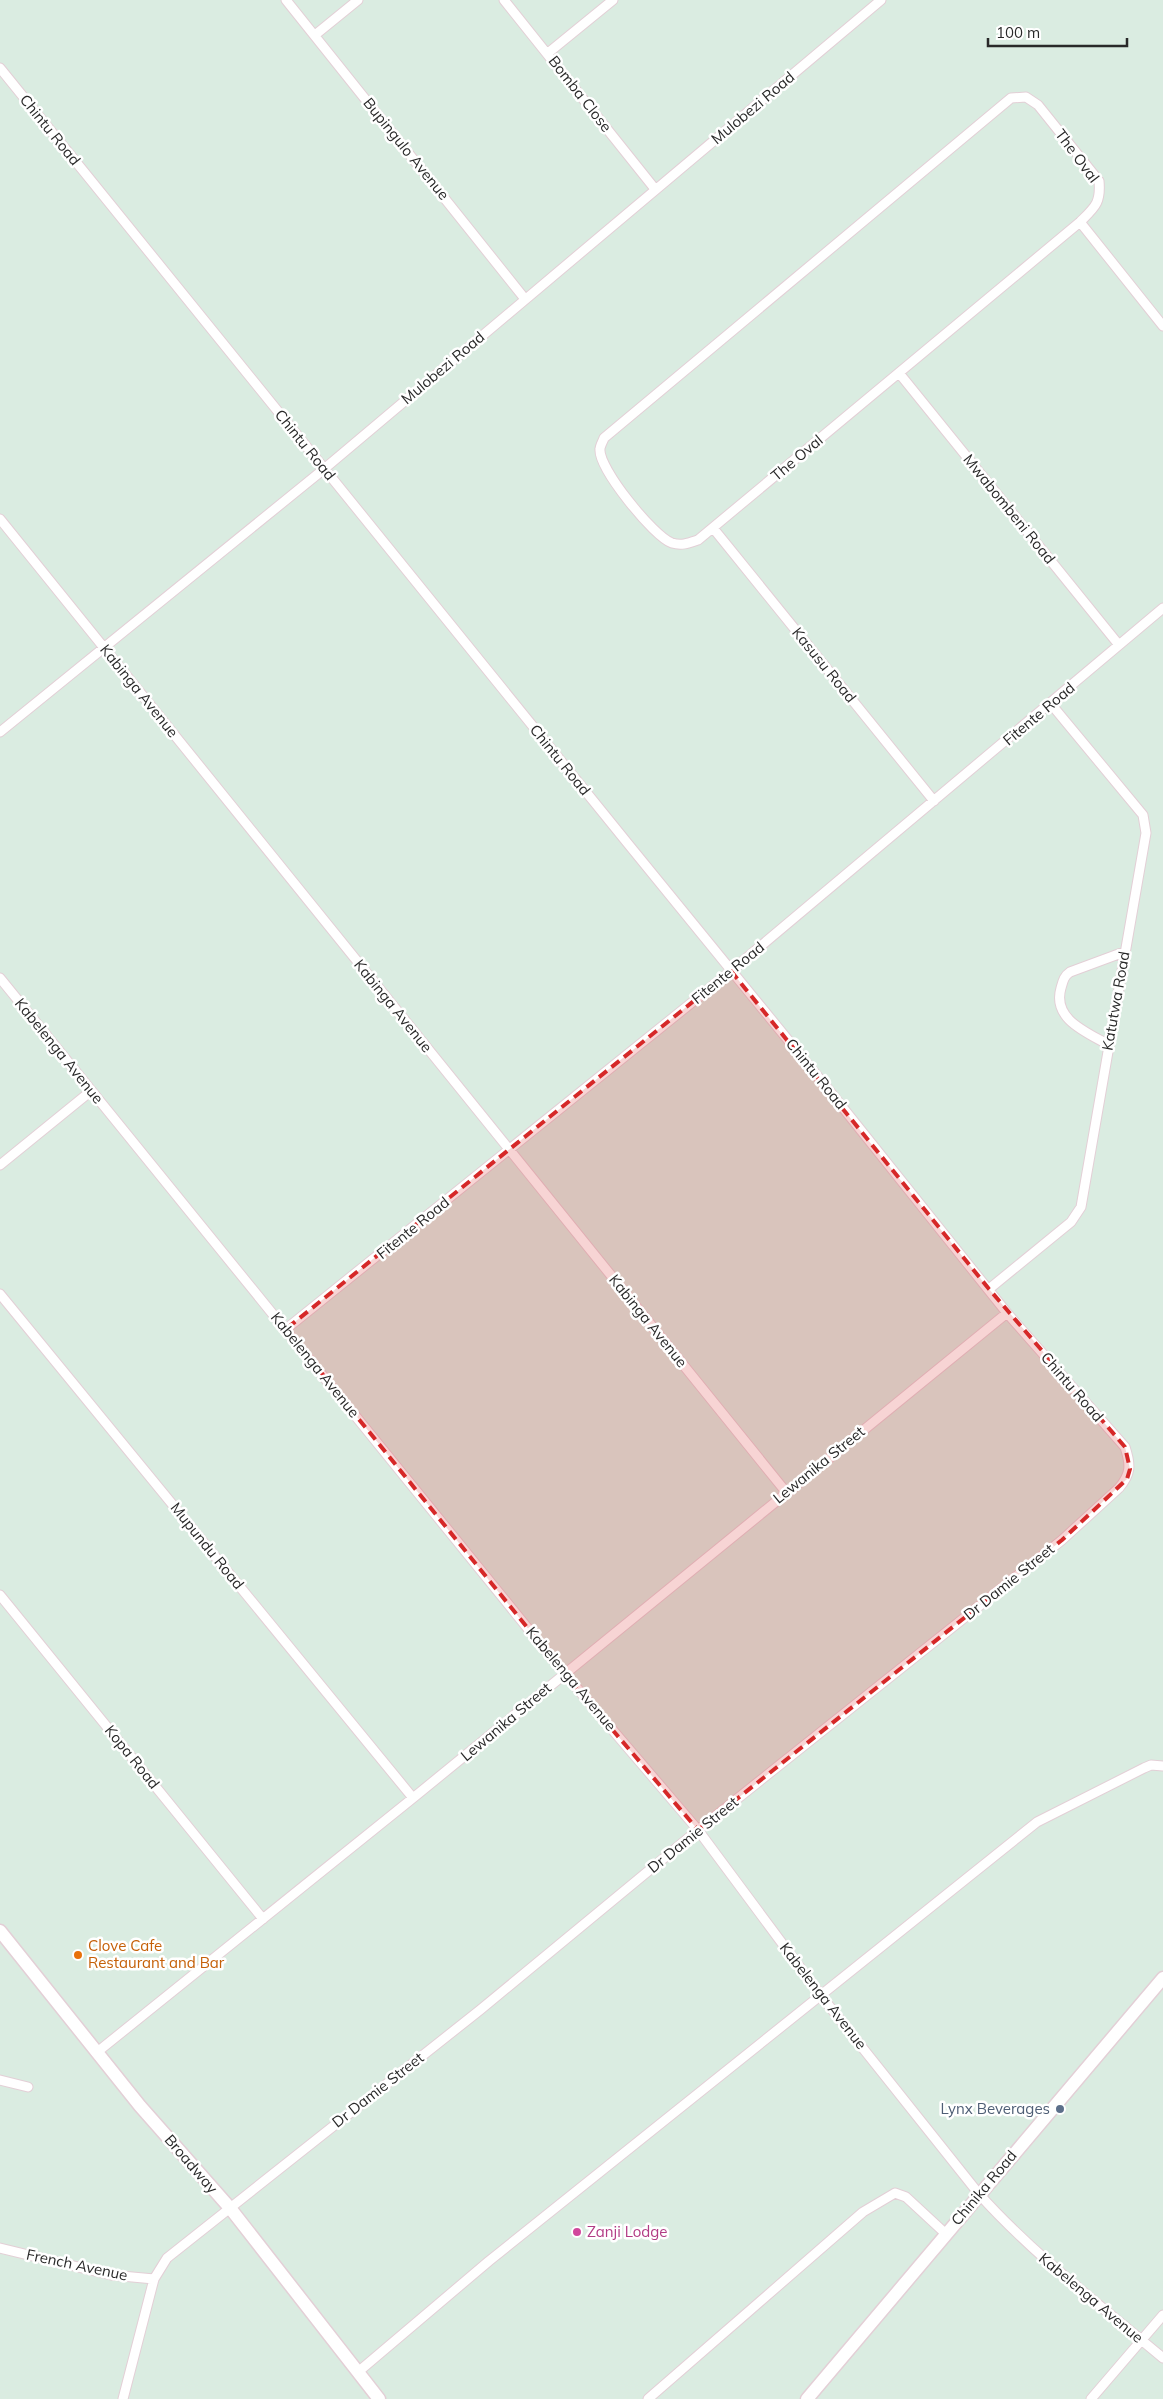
<svg xmlns="http://www.w3.org/2000/svg" width="1163" height="2399" font-family="Mulish,sans-serif">
<style>
.lines{fill:none;stroke-linecap:round;stroke-linejoin:round}
.minor-casing{stroke:#e3cfd6;stroke-width:11}
.secondary-casing{stroke:#e3cfd6;stroke-width:15}
.minor{stroke:#fff;stroke-width:9}
.secondary{stroke:#fff;stroke-width:12}
.marked{fill:#d62828;fill-opacity:0.2;stroke:#d62828;stroke-width:4;stroke-dasharray:10 6;stroke-linejoin:round}
.food-dot{fill:#e8710a;stroke:#fff;stroke-width:2}
.service-dot{fill:#5c6f8a;stroke:#fff;stroke-width:2}
.hotel-dot{fill:#d1479c;stroke:#fff;stroke-width:2}
.labels{text-anchor:middle;stroke-width:5;stroke-linejoin:round;paint-order:stroke}
.street-label{font-size:15px;fill:#292929;stroke:#fff}
.food-label{font-size:15px;fill:#c56008;stroke:#fff;text-anchor:start}
.service-label{font-size:15px;fill:#4e5e75;stroke:#fff;text-anchor:end}
.hotel-label{font-size:15px;fill:#b23c85;stroke:#fff;text-anchor:start}
</style>
<rect width="100%" height="100%" fill="#daece1"/>
<g class="lines">
<!-- minor casing -->
<g class="minor-casing">
<path id="minor" d="M 286,0 L 525,299
M 504,0 L 655,189
M 315,35 L 358,0
M 548,53 L 613,0
M 0,68 L 629,845 L 828,1089 L 1007,1313 L 1125,1447 C 1131,1465 1131,1474 1119,1488 L 1062,1540 L 698,1830 L 480,2010 L 167,2258 L 154,2279 L 123,2399
M 1026,97 L 1038,105 L 1099,181 C 1101,203 1095,207 1080,222 L 698,540 C 689,543 682,546 672,543 C 654,537 598,468 600,449 C 600,446 603,441 604,438 L 1011,98 Z
M 1080,222 L 1163,326
M 899,373 L 1119,645
M 0,519 L 786,1492
M 713,528 L 934,801
M 0,732 L 324,469 L 881,0
M 0,978 L 564,1673 L 698,1830 L 822,1997 L 979,2194 C 1034,2255 1100,2305 1163,2358
M 1109,1045 C 1086,1032 1052,1019 1061,988 C 1063,981 1064,976 1070,972 L 1124,952
M 0,1165 L 91,1091
M 989,1289 L 1071,1222 L 1081,1207 L 1146,833 L 1143,815 L 1051,704
M 0,1294 L 413,1798
M 286,1329 L 731,971 L 1163,608
M 0,1595 L 263,1919
M 96,2053 L 413,1798 L 1007,1313
M 0,2080 L 28,2087
M 0,2248 L 111,2275 L 154,2279
M 358,2372 L 489,2261 L 1037,1822 L 1144,1768 L 1151,1765 L 1163,1766
M 648,2399 L 863,2212 L 895,2193 L 906,2197 L 946,2234
M 1091,2399 L 1163,2315"/>
</g>
<!-- secondary casing -->
<g class="secondary-casing">
<path id="secondary" d="M 0,1931 L 140,2106 L 230,2208 L 379,2399
M 807,2399 L 1163,1978"/>
</g>
<!-- minor -->
<use href="#minor" class="minor"/>
<!-- secondary -->
<use href="#secondary" class="secondary"/>
</g>
<!-- marked area -->
<path class="marked" d="M 731,971 L 989,1289 L 1125,1447 L 1130,1469 L 1127,1479 L 1062,1540 L 698,1830 L 564,1673 L 286,1329 Z"/>
<!-- markers -->
<circle class="food-dot" cx="78" cy="1955" r="5"/>
<circle class="service-dot" cx="1060" cy="2109" r="5"/>
<circle class="hotel-dot" cx="577" cy="2232" r="5"/>
<g class="labels">
<!-- street labels -->
<g class="street-label">
<text transform="translate(580 94) rotate(52)" y="5">Bomba Close</text>
<text transform="translate(753 108) rotate(-40)" y="5">Mulobezi Road</text>
<text transform="translate(50 130) rotate(51)" y="5">Chintu Road</text>
<text transform="translate(406 149) rotate(51)" y="5">Bupingulo Avenue</text>
<text transform="translate(1077 156) rotate(53)" y="5">The Oval</text>
<text transform="translate(443 368) rotate(-40)" y="5">Mulobezi Road</text>
<text transform="translate(305 445) rotate(51)" y="5">Chintu Road</text>
<text transform="translate(797 458) rotate(-40)" y="5">The Oval</text>
<text transform="translate(1009 509) rotate(51)" y="5">Mwabombeni Road</text>
<text transform="translate(824 665) rotate(51)" y="5">Kasusu Road</text>
<text transform="translate(139 691) rotate(51)" y="5">Kabinga Avenue</text>
<text transform="translate(1039 714) rotate(-40)" y="5">Fitente Road</text>
<text transform="translate(560 760) rotate(51)" y="5">Chintu Road</text>
<text transform="translate(728 973) rotate(-39)" y="5">Fitente Road</text>
<text transform="translate(1116 1001) rotate(-80)" y="5">Katutwa Road</text>
<text transform="translate(393 1006) rotate(51)" y="5">Kabinga Avenue</text>
<text transform="translate(59 1051) rotate(51)" y="5">Kabelenga Avenue</text>
<text transform="translate(816 1074) rotate(51)" y="5">Chintu Road</text>
<text transform="translate(413 1228) rotate(-39)" y="5">Fitente Road</text>
<text transform="translate(648 1321) rotate(51)" y="5">Kabinga Avenue</text>
<text transform="translate(315 1365) rotate(51)" y="5">Kabelenga Avenue</text>
<text transform="translate(1072 1387) rotate(49)" y="5">Chintu Road</text>
<text transform="translate(819 1465) rotate(-39)" y="5">Lewanika Street</text>
<text transform="translate(207 1546) rotate(51)" y="5">Mupundu Road</text>
<text transform="translate(1009 1582) rotate(-39)" y="5">Dr Damie Street</text>
<text transform="translate(571 1679) rotate(50)" y="5">Kabelenga Avenue</text>
<text transform="translate(506 1722) rotate(-40)" y="5">Lewanika Street</text>
<text transform="translate(132 1757) rotate(51)" y="5">Kopa Road</text>
<text transform="translate(693 1835) rotate(-39)" y="5">Dr Damie Street</text>
<text transform="translate(823 1996) rotate(52)" y="5">Kabelenga Avenue</text>
<text transform="translate(378 2090) rotate(-38)" y="5">Dr Damie Street</text>
<text transform="translate(191 2164) rotate(49)" y="5">Broadway</text>
<text transform="translate(984 2188) rotate(-50)" y="5">Chinika Road</text>
<text transform="translate(77 2265) rotate(12)" y="5">French Avenue</text>
<text transform="translate(1091 2298) rotate(40)" y="5">Kabelenga Avenue</text>
</g>
<!-- food labels -->
<g class="food-label">
<text x="88" y="1951">Clove Cafe<tspan x="88" dy="17">Restaurant and Bar</tspan></text>
</g>
<!-- service labels -->
<g class="service-label">
<text x="1050" y="2114">Lynx Beverages</text>
</g>
<!-- hotel labels -->
<g class="hotel-label">
<text x="587" y="2237">Zanji Lodge</text>
</g>
</g>
<!-- scale -->
<path d="M988 38v8h139v-8" fill="none" stroke="#292929" stroke-width="2.5"/>
<text x="996" y="38" font-size="15" fill="#292929" stroke="#ffffff" stroke-width="4" paint-order="stroke">100 m</text>
</svg>
